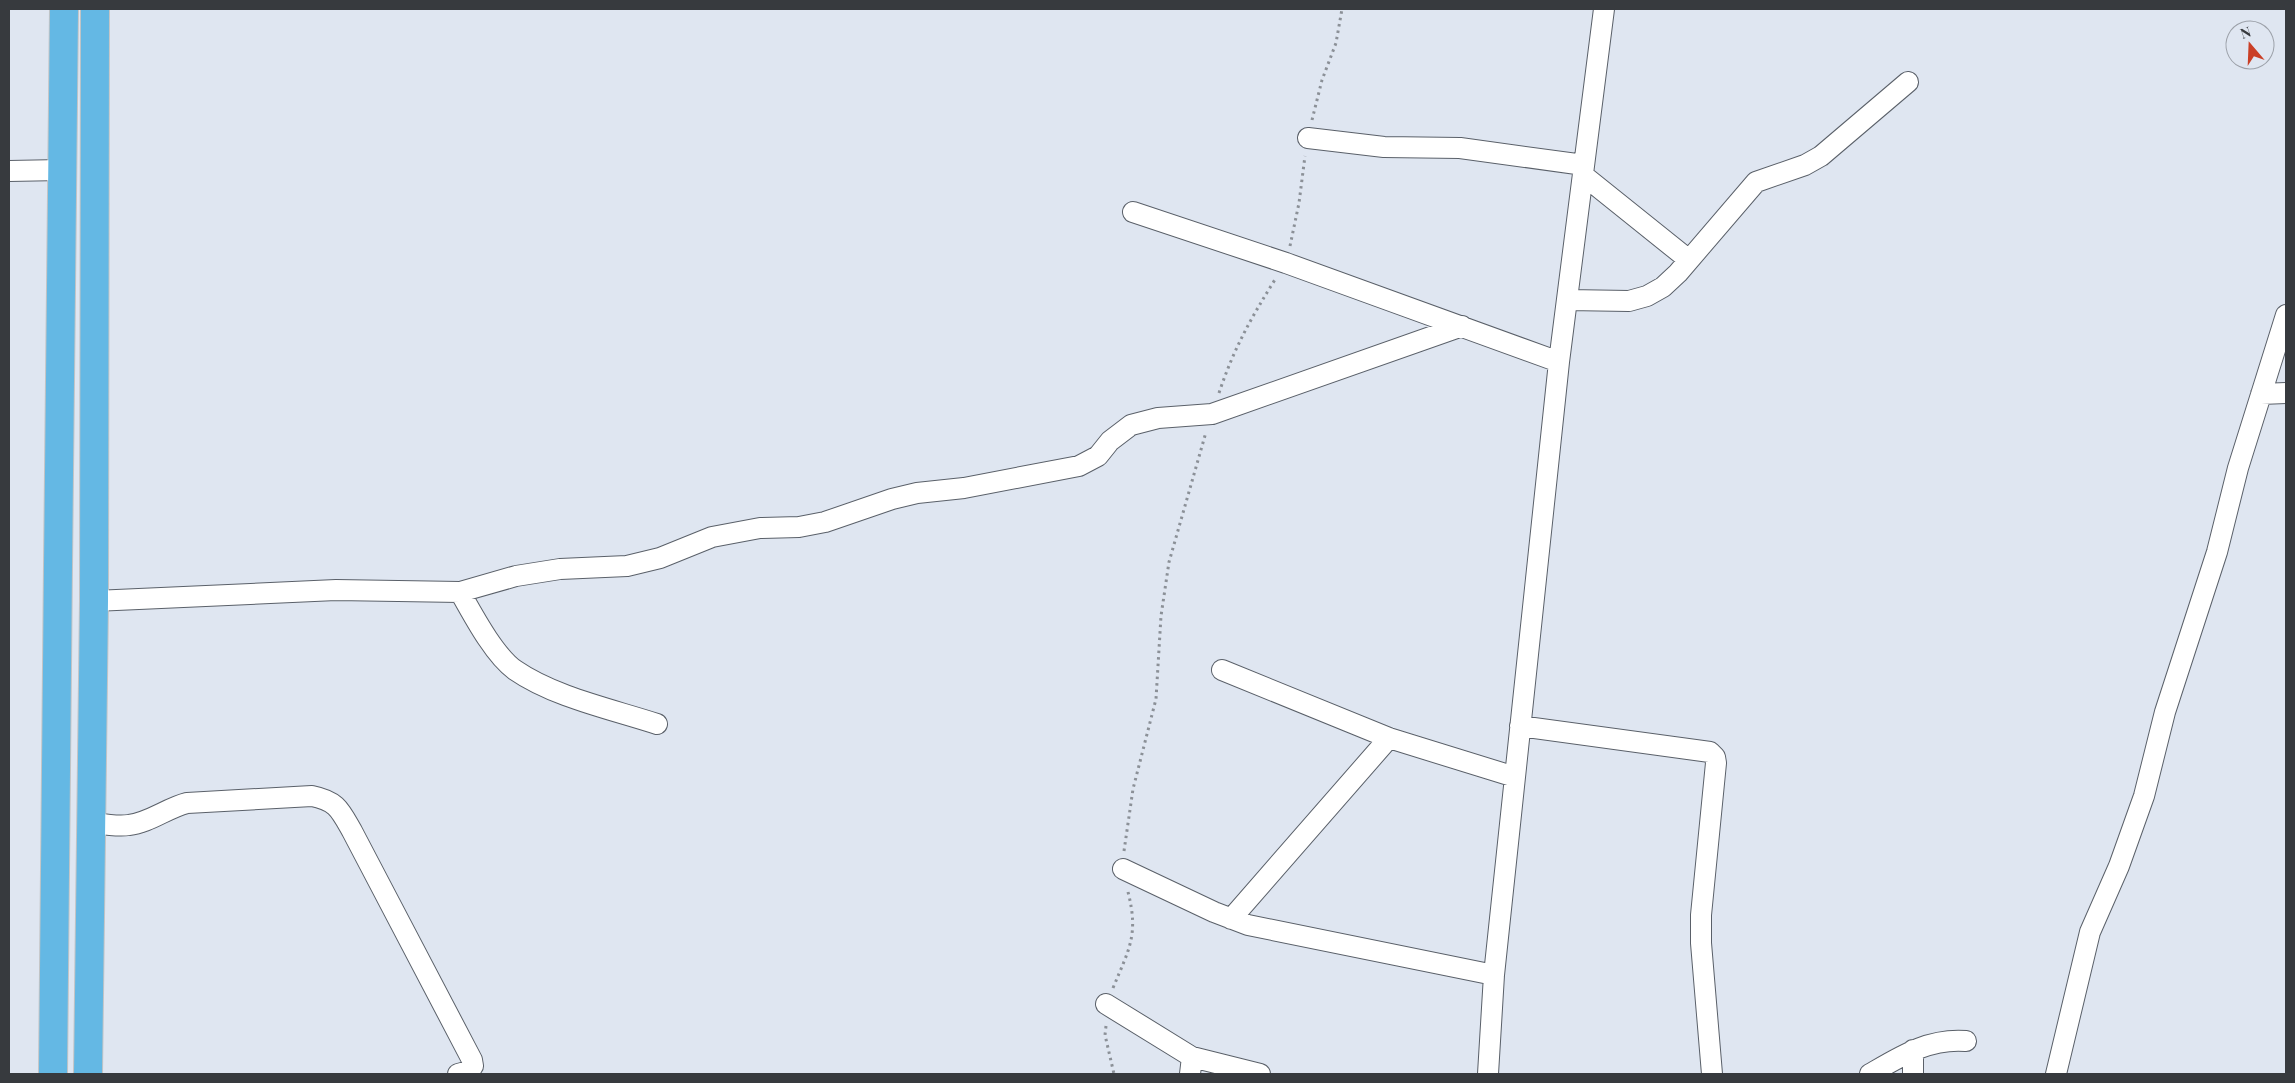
<svg xmlns="http://www.w3.org/2000/svg" width="2295" height="1083" font-family="'Playfair Display',serif">
<style>
.lines{fill:none;stroke-linecap:round;stroke-linejoin:round}
.minor-casing{stroke:#5a6069;stroke-width:22}
.trunk-casing{stroke:#c3c4c5;stroke-width:30}
.path{stroke:#8b9097;stroke-width:3;stroke-dasharray:2.5 4;stroke-linecap:butt}
.minor{stroke:#fff;stroke-width:20}
.trunk{stroke:#64b8e4;stroke-width:28}
</style>
<rect width="100%" height="100%" fill="#dfe6f1"/>
<g class="lines">
<!-- minor casing -->
<g class="minor-casing">
<path id="minor" d="M 1308,138 L 1384,147 L 1460,148 L 1584,165
M 9,171 L 61,170
M 1583,175 L 1689,260
M 1133,212 L 1286,263 L 1559,362
M 1568,300 L 1629,301 L 1647,296 L 1663,287 L 1678,273 L 1756,182 L 1805,165 L 1821,156 L 1908,82
M 2261,394 L 2286,393
M 460,592 L 516,576 L 560,569 L 627,566 L 660,558 L 712,537 L 760,528 L 799,527 L 825,522 L 892,499 L 917,493 L 964,488 L 1079,466 L 1098,456 L 1110,441 L 1131,425 L 1158,418 L 1212,414 L 1462,326
M 94,601 L 336,590 L 460,592 C 473,615 494,655 515,670 C 554,697 611,709 657,724
M 1222,670 L 1389,738 L 1515,777
M 1520,726 L 1710,752 L 1715,757 L 1716,763 L 1701,915 L 1701,943 L 1712,1074
M 90,822 C 103,824 116,827 129,825 C 149,823 167,808 187,803 L 312,796 C 337,801 340,810 352,831 L 472,1060 L 473,1066 L 469,1071 L 458,1074
M 1123,869 L 1214,912 L 1248,925 L 1494,975
M 1231,919 L 1389,738
M 1106,1004 L 1192,1057
M 1190,1074 L 1192,1057 L 1260,1074
M 1488,1074 L 1494,975 L 1559,362 L 1604,9
M 1870,1074 C 1901,1056 1929,1038 1966,1041
M 1913,1074 L 1913,1050
M 2056,1074 L 2090,932 L 2119,866 L 2144,796 L 2165,712 L 2217,552 L 2238,468 L 2286,315"/>
</g>
<!-- trunk casing -->
<g class="trunk-casing">
<path id="trunk" d="M 53,1074 C 59,719 57,364 64,9
M 88,1074 L 94,601 L 95,9"/>
</g>
<!-- path -->
<path class="path" d="M 1312,120 L 1322,80 L 1336,43 L 1342,9
M 1290,246 L 1299,203 L 1305,156
M 1219,393 C 1234,348 1251,318 1276,278
M 1124,851 L 1133,789 L 1156,699 L 1161,616 L 1169,562 L 1206,432
M 1113,988 C 1129,949 1139,935 1128,892
M 1106,1026 L 1105,1035 L 1114,1074"/>
<!-- minor -->
<use href="#minor" class="minor"/>
<!-- trunk -->
<use href="#trunk" class="trunk"/>
</g>
<!-- border -->
<rect width="2295" height="1083" fill="none" stroke="#373a3e" stroke-width="20"/>
<!-- north arrow -->
<g transform="translate(2250 45) rotate(341)"><circle r="24" fill="#dfe6f1" stroke="#9ca1a9"/>
<path d="M0-4L9 19L0 12L-9 19Z" fill="#ca3f26"/>
<text y="-8" font-size="14" font-weight="bold" text-anchor="middle" fill="#373a3e">N</text>
</g>
</svg>
